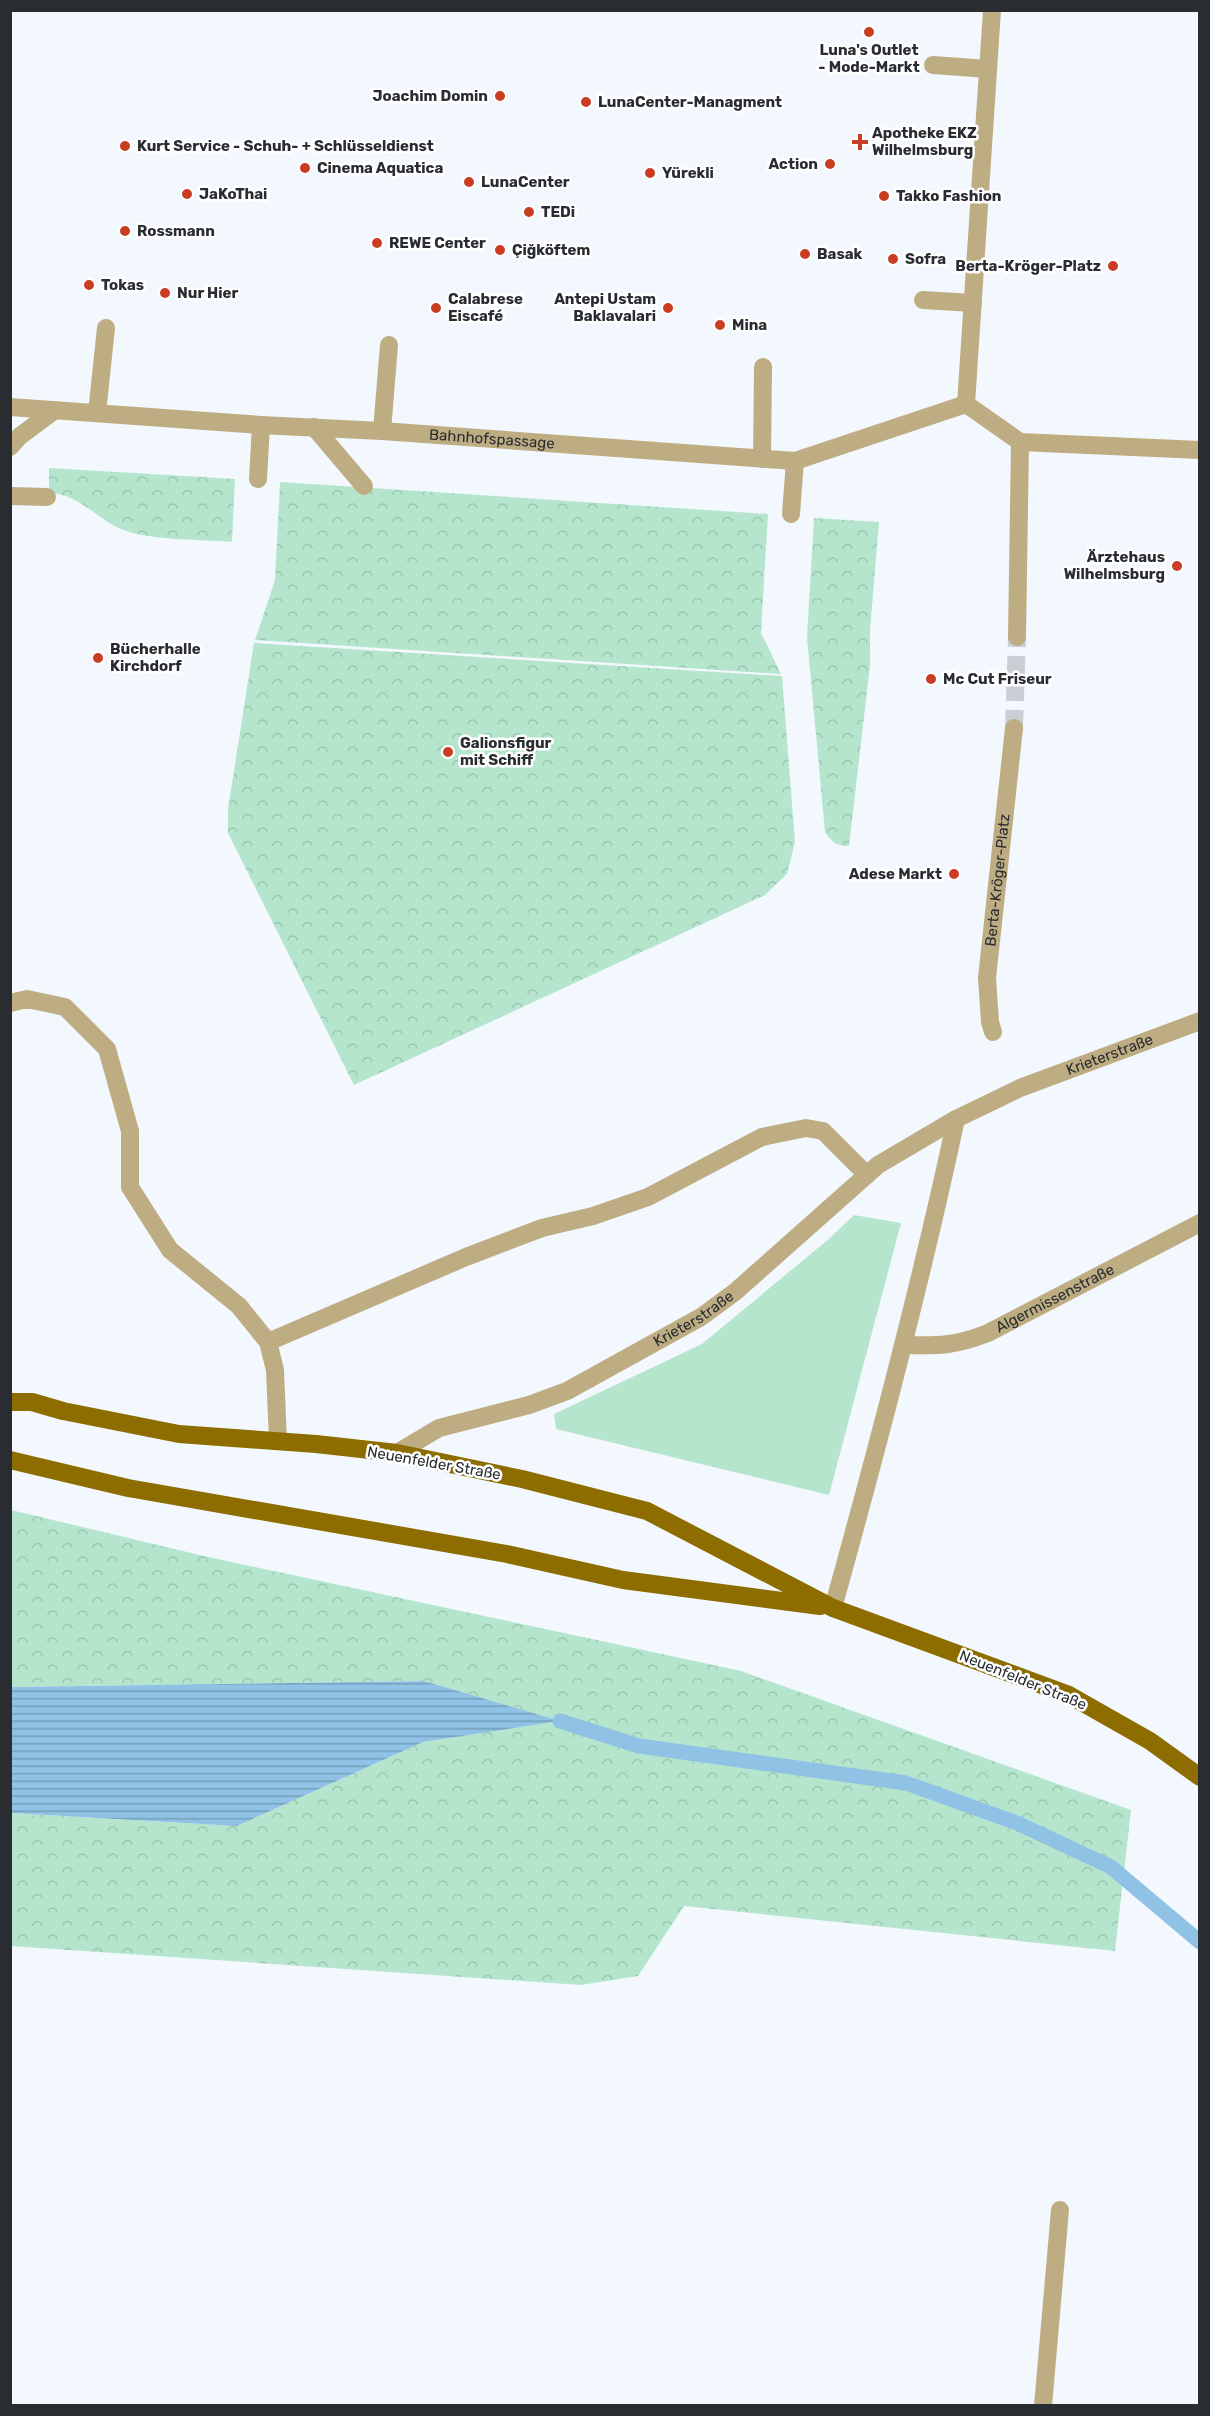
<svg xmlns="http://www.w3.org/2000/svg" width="1210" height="2416" font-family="Rubik,sans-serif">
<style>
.grass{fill:#b5e6cd}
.park{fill:url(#park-crowns)}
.water{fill:url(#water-rules)}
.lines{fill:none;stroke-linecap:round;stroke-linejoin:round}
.stream{stroke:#8fc2e5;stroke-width:15}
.minor-tunnel{stroke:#cbcfd5;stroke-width:18;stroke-dasharray:18 9;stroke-linecap:butt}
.minor{stroke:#bead83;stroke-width:18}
.major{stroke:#8d6d00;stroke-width:18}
.poi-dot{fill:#c93e23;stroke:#fff;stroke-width:2}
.labels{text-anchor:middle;stroke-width:5;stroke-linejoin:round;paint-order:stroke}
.poi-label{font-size:15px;font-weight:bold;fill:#292c30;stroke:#fff;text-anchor:start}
.street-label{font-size:15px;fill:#292c30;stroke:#fff}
</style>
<defs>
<pattern id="park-crowns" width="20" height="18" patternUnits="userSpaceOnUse" patternTransform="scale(1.5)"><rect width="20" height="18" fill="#b5e6cd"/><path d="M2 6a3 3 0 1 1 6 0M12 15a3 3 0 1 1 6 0" fill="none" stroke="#9cc5b0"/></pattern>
<pattern id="water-rules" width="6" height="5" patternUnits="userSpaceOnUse" patternTransform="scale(1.5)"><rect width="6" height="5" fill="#8fc2e5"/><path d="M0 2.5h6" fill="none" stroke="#759eba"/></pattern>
</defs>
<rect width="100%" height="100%" fill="#f3f8fe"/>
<!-- grass -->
<path class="grass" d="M 854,1215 L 901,1223 L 829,1495 L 556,1429 L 554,1414 L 702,1344 L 830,1238 Z"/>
<!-- park -->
<path class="park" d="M 49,468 L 235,479 L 232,542 C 198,539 159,541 126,531 C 99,522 79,493 49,493 Z
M 280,482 L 768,514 L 761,633 L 781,674 L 255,640 L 275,580 Z
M 814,518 L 879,522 L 870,630 L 870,665 L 849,846 C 836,846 832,842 825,832 L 807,637 Z
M 254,643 L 782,676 L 795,842 L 787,874 L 765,895 L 354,1085 L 228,833 L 228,809 Z
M 11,1510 L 204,1556 L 741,1671 L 1131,1810 L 1115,1951 L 684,1906 L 638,1976 L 581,1985 L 11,1946 L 10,1813 L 237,1826 L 423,1742 L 559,1721 L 424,1681 L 11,1687 Z"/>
<!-- water -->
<path class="water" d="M 424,1681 L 560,1721 L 423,1742 L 237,1826 L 11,1813 L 11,1687 Z"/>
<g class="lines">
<!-- stream -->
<path class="stream" d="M 560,1721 L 639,1746 L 906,1783 L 1017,1823 L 1111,1867 L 1200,1942"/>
<!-- minor-tunnel -->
<path class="minor-tunnel" d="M 1014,728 L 1017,637"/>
<!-- minor -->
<g class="minor">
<path d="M 933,65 L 988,69"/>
<path d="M 923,300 L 973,303"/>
<path d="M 966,404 L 992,10"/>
<path d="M 966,404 L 1020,442 L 1200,450"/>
<path id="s1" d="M 10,407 L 261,425 L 382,431 L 795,461 L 966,404"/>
<path d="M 97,413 L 106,328"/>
<path d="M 314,427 L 364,486"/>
<path d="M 382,431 L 389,345"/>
<path d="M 10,447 L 20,436 L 55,410"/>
<path d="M 762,459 L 763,367"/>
<path d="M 258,479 L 261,425"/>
<path d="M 10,496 L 47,497"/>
<path d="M 791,514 L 795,461"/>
<path d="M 1017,637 L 1020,442"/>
<path d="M 10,1003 L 27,999 L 65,1007 L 107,1049 L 130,1131 L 130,1187 L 170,1250 L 239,1306 L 268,1342 L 275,1370 L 278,1441"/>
<path id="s2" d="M 993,1032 L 990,1022 L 987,978 L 1014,728"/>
<path d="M 268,1342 L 466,1257 L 542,1228 L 593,1216 L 648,1197 L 762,1137 L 806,1128 L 823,1131 L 867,1175"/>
<path id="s3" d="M 903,1345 C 939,1346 955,1346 988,1333 L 1200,1223"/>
<path id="s4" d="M 397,1453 L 439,1428 L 529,1405 L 567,1391 L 701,1317 L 735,1292 L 878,1165 L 956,1119 L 1020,1088 L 1200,1021"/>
<path d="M 833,1608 C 878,1446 921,1284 956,1119"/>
<path d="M 1043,2406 L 1060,2210"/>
</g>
<!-- major -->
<path class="major" d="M 10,1402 L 32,1402 L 63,1411 L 179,1434 L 316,1444 L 397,1453 L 522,1479 L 647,1511 L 833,1608 L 1069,1695 L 1150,1741 L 1200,1777
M 10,1460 L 128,1488 L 507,1554 L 623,1580 L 820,1606"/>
</g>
<!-- markers -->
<g class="poi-dot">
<circle cx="869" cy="32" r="6"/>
<circle cx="500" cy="96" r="6"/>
<circle cx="586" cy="102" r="6"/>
<path d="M857 133h6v6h6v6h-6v6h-6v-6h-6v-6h6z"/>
<circle cx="125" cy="146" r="6"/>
<circle cx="830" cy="164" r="6"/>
<circle cx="305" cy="168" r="6"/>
<circle cx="650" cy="173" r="6"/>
<circle cx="469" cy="182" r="6"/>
<circle cx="187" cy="194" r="6"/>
<circle cx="884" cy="196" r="6"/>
<circle cx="529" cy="212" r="6"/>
<circle cx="125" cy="231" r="6"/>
<circle cx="377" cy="243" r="6"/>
<circle cx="500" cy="250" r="6"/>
<circle cx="805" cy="254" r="6"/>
<circle cx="893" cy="259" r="6"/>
<circle cx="1113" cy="266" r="6"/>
<circle cx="89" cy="285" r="6"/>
<circle cx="165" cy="293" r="6"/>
<circle cx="436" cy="308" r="6"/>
<circle cx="668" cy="308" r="6"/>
<circle cx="720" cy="325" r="6"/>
<circle cx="1177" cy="566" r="6"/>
<circle cx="98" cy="658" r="6"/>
<circle cx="931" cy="679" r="6"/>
<circle cx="448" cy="752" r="6"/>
<circle cx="954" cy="874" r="6"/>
</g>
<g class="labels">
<!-- poi labels -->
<g class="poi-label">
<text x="869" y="55" text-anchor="middle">Luna's Outlet<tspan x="869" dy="17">- Mode-Markt</tspan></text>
<text x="488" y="101" text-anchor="end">Joachim Domin</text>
<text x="598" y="107">LunaCenter-Managment</text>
<text x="872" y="138">Apotheke EKZ<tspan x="872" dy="17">Wilhelmsburg</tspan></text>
<text x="137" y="151">Kurt Service - Schuh- + Schlüsseldienst</text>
<text x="818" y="169" text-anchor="end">Action</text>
<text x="317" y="173">Cinema Aquatica</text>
<text x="662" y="178">Yürekli</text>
<text x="481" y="187">LunaCenter</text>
<text x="199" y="199">JaKoThai</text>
<text x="896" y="201">Takko Fashion</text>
<text x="541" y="217">TEDi</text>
<text x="137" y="236">Rossmann</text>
<text x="389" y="248">REWE Center</text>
<text x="512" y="255">Çiğköftem</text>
<text x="817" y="259">Basak</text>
<text x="905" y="264">Sofra</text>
<text x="1101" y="271" text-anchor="end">Berta-Kröger-Platz</text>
<text x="101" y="290">Tokas</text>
<text x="177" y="298">Nur Hier</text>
<text x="448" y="304">Calabrese<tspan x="448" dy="17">Eiscafé</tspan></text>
<text x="656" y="304" text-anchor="end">Antepi Ustam<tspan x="656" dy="17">Baklavalari</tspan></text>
<text x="732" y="330">Mina</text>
<text x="1165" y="562" text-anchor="end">Ärztehaus<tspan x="1165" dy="17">Wilhelmsburg</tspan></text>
<text x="110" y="654">Bücherhalle<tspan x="110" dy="17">Kirchdorf</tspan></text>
<text x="943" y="684">Mc Cut Friseur</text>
<text x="460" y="748">Galionsfigur<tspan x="460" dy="17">mit Schiff</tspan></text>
<text x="942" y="879" text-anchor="end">Adese Markt</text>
</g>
<!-- street labels -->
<g class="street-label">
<text dy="5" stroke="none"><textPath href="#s1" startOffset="483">Bahnhofspassage</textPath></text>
<text dy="5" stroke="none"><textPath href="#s2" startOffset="153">Berta-Kröger-Platz</textPath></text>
<text dy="5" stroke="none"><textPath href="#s4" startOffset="826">Krieterstraße</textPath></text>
<text dy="5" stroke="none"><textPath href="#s3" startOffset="162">Algermissenstraße</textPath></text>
<text dy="5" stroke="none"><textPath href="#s4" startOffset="328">Krieterstraße</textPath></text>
<text transform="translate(434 1463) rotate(10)" y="5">Neuenfelder Straße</text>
<text transform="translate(1023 1680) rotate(22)" y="5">Neuenfelder Straße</text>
</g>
</g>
<!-- border -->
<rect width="1210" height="2416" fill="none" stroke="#292c30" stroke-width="24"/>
</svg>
